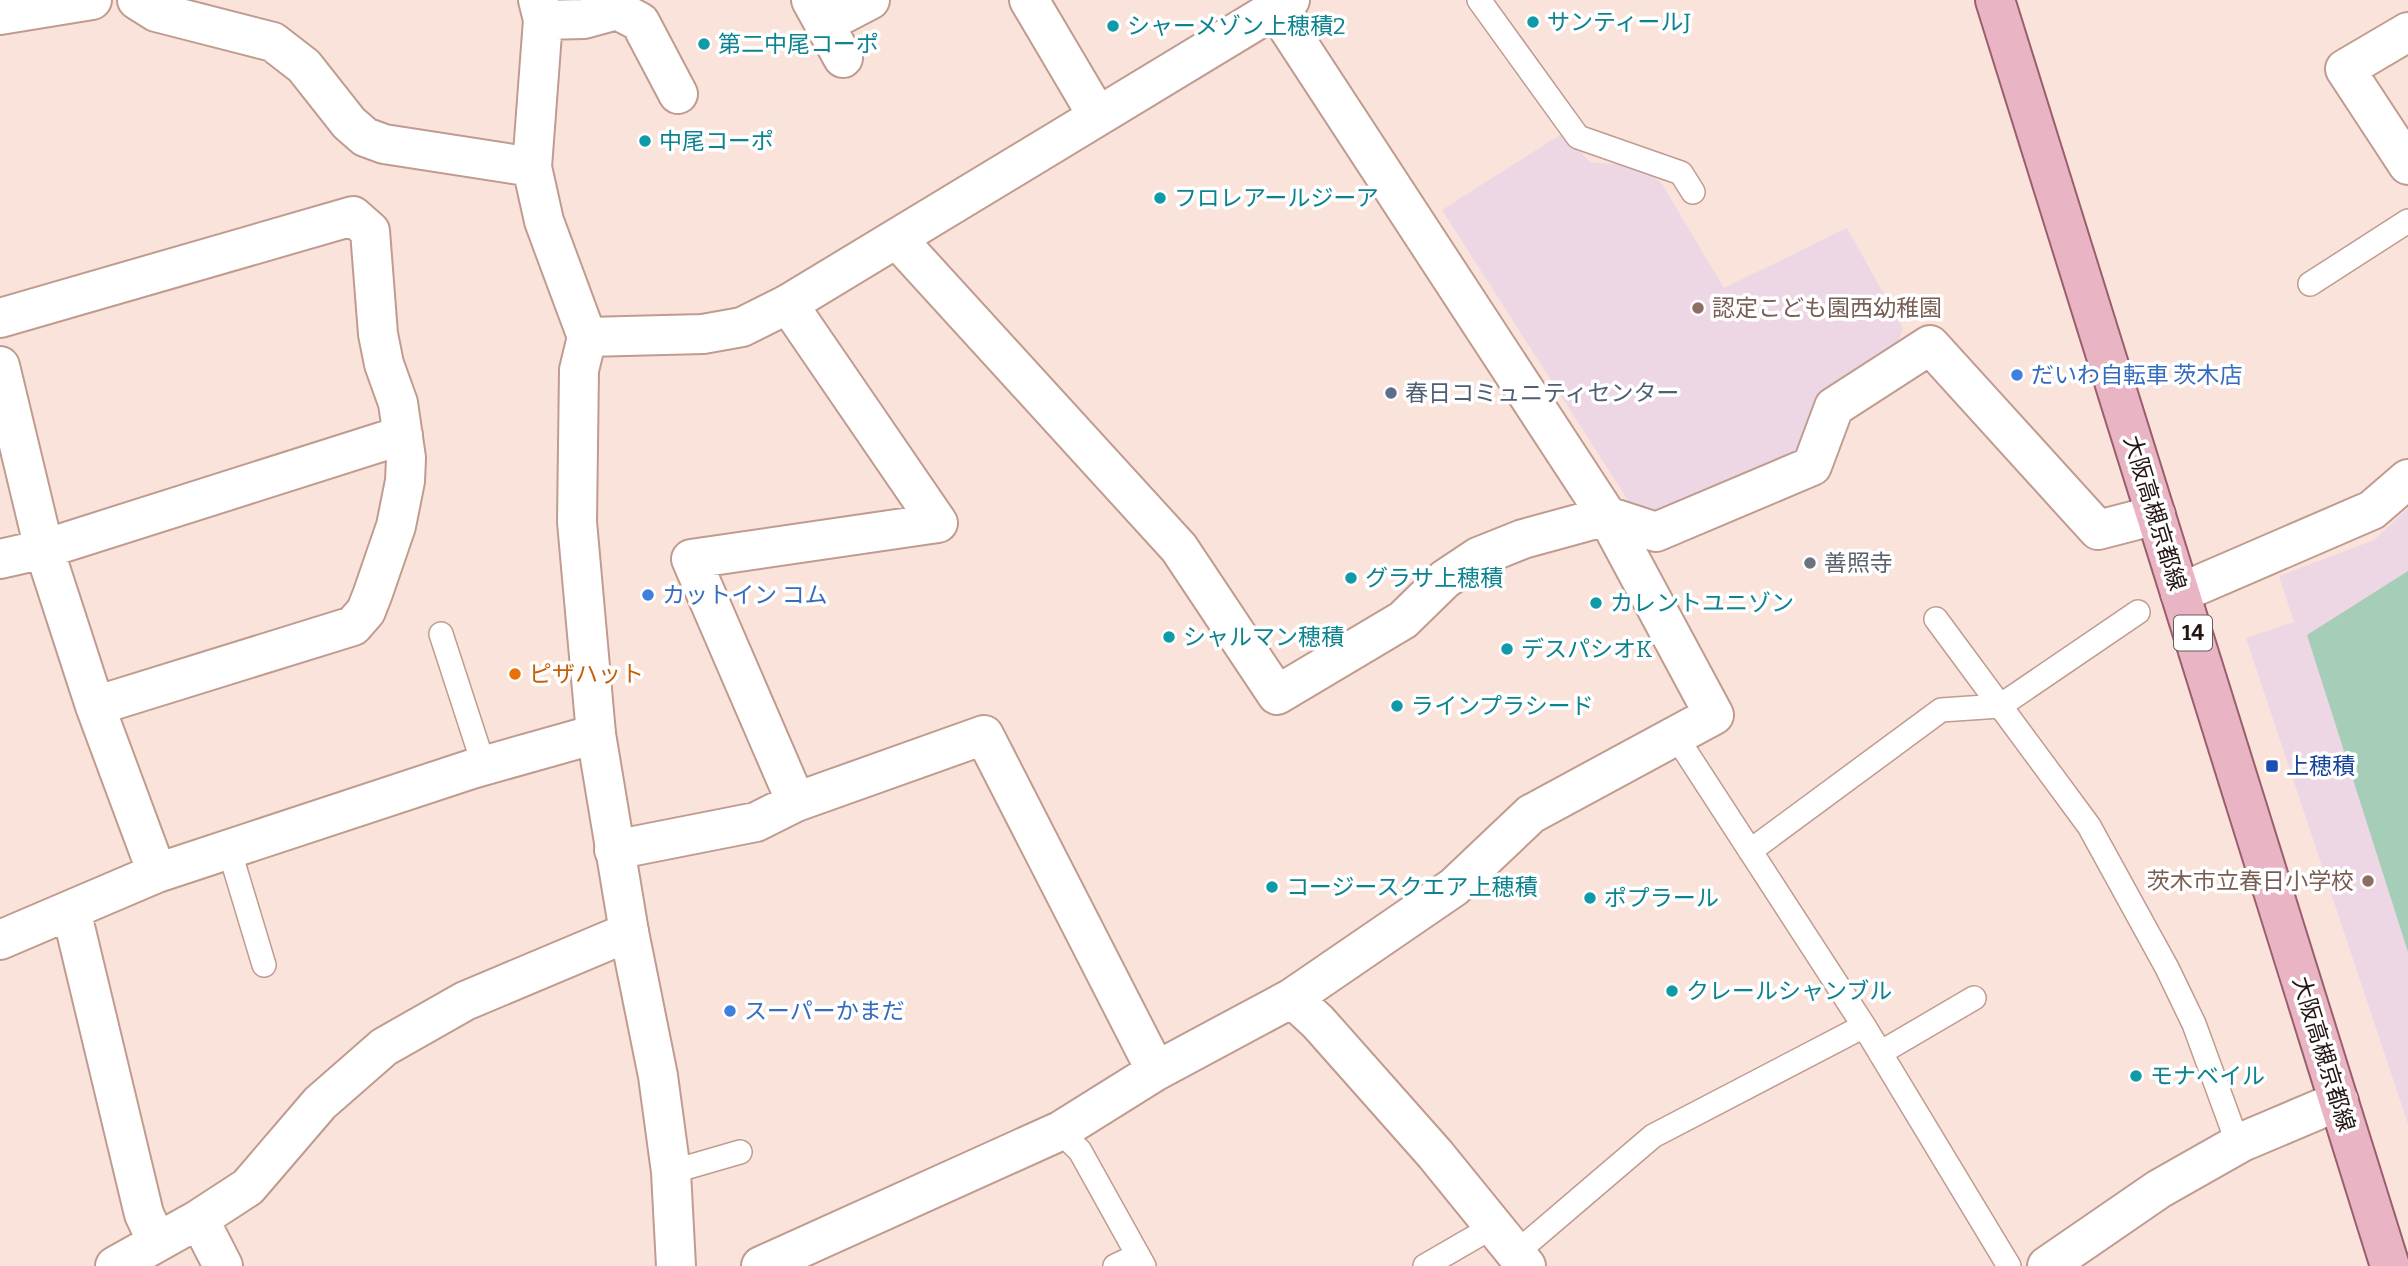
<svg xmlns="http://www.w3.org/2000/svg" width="2408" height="1266" font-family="Bitter,'Noto Sans JP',serif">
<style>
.industrial{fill:#edd7e5}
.pitch{fill:#a6cdb8}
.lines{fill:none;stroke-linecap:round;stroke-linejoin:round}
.lane-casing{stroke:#c09b8f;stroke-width:26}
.street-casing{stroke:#c09b8f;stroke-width:42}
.secondary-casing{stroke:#c09b8f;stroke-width:42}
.primary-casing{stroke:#9a5e6c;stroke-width:42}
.lane{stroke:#fff;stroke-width:23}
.street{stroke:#fff;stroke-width:38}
.secondary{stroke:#fff;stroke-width:38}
.primary{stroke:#e9b5c4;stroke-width:38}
.culture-dot{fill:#0f9aa8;stroke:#fff;stroke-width:2.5}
.education-dot{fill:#8d6e63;stroke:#fff;stroke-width:2.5}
.shop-dot{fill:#3f7fe0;stroke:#fff;stroke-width:2.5}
.service-dot{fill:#5c6f8a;stroke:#fff;stroke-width:2.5}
.worship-dot{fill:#6b7280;stroke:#fff;stroke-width:2.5}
.food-dot{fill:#e8710a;stroke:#fff;stroke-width:2.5}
.transit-dot{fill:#1a4fb4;stroke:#fff;stroke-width:2.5}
.labels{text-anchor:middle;stroke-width:7;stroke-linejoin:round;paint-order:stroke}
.shield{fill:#fff;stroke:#665c59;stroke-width:2}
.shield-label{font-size:21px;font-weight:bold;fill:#241612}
.culture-label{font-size:23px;fill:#0d838f;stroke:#fff;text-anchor:start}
.education-label{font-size:23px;fill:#785e54;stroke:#fff;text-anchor:start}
.shop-label{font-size:23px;fill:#366cbe;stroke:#fff;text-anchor:start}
.service-label{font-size:23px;fill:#4e5e75;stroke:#fff;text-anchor:start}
.street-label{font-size:23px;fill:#241612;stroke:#fff}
.worship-label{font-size:23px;fill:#5b616d;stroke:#fff;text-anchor:start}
.food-label{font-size:23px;fill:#c56008;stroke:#fff;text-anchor:start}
.transit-label{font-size:23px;fill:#164399;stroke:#fff;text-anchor:start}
</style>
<rect width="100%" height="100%" fill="#fae3da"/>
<!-- industrial -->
<path class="industrial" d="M 1563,133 L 1590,162 L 1642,167 L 1662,184 L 1724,288 L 1847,228 L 1903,328 L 1896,348 L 1798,456 L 1672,512 L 1635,511 L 1442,210 Z
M 2408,508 L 2408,1124 L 2246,638 L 2294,622 L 2279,576 L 2374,540 Z"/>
<!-- pitch -->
<path class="pitch" d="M 2408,571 L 2408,952 L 2307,635 Z"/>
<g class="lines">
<!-- lane casing -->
<g class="lane-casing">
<path id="lane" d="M 1479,0 L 1578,137 L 1681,173 L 1693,192
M 2310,284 L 2408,221
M 1936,619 L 2089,826 L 2167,968 L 2194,1024 L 2238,1144
M 441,634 L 484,766
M 1675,735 L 1864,1026 L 2009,1266
M 229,849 L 264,965
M 1750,851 L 1941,710 L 2000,706 L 2138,612
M 1880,1053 L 1974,998
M 1060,1131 L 1080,1151 L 1144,1266
M 671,1172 L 740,1152
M 1516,1253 L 1653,1136 L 1864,1026
M 1115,1266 L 1138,1255
M 1425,1266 L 1494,1226"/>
</g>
<!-- street casing -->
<g class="street-casing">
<path id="street" d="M 137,0 L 156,12 L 273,42 L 304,66 L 349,123 L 365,137 L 384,144 L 532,167
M 538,0 L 543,20 L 532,167 L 544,221 L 587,337
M 811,0 L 843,58
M 1029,0 L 1097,115
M 0,15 L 92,0
M 543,20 L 584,19 L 617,10 L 640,22 L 678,94
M 824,24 L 870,0
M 2408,32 L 2345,69 L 2408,165
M 897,239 L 1179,548 L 1277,695 L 1403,620 L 1445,579 L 1478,557 L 1523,539 L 1607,516 L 1275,8
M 788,304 L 938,523 L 691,559 L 796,802
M 0,318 L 353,216 L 370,231 L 378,334 L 384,364 L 398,403 L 406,458 L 405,481 L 396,526 L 373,593 L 366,611 L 353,626 L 95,706
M 0,366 L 44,549 L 95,706 L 157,873
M 1607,516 L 1656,532 L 1812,466 L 1834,407 L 1930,345 L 2098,530 L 2156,515
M 0,559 L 44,549 L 403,435
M 2180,593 L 2372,510 L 2408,479
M 614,850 L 756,822 L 796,802 L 984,735 L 1156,1071
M 71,910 L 144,1214 L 157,1242
M 0,940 L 157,873 L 472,769 L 596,734
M 1292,998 L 1454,887 L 1531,814 L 1714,715 L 1607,516
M 199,1219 L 223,1266
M 115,1266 L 199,1219 L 248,1187 L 320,1103 L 384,1047 L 465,1001 L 629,932
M 761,1266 L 1060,1131 L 1156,1071 L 1292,998 L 1318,1022 L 1435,1154 L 1526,1266
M 2047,1266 L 2159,1189 L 2242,1142 L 2339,1101"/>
</g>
<!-- secondary casing -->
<g class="secondary-casing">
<path id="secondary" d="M 676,1266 L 671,1172 L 658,1076 L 629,932 L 596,734 L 577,522 L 579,370 L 587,337 L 703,334 L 742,327 L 788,304 L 1290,0"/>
</g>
<!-- primary casing -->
<g class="primary-casing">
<path id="primary" d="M 1995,0 L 2390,1266"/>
</g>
<!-- lane -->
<use href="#lane" class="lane"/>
<!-- street -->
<use href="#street" class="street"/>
<!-- secondary -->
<use href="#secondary" class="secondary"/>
<!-- primary -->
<use href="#primary" class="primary"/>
</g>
<!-- markers -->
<g class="culture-dot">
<circle cx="1533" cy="22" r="7"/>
<circle cx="1113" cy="26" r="7"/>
<circle cx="704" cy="44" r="7"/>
<circle cx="645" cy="141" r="7"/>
<circle cx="1160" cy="198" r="7"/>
<circle cx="1351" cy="578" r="7"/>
<circle cx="1596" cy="603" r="7"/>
<circle cx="1169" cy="637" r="7"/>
<circle cx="1507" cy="649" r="7"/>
<circle cx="1397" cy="706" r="7"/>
<circle cx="1272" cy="887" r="7"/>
<circle cx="1590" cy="898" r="7"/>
<circle cx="1672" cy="991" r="7"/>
<circle cx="2136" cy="1076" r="7"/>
</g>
<g class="education-dot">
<circle cx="1698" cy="308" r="7"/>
<circle cx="2368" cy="881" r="7"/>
</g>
<g class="shop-dot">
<circle cx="2017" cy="375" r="7"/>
<circle cx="648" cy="595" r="7"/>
<circle cx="730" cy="1011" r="7"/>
</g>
<circle class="service-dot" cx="1391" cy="393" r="7"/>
<circle class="worship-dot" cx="1810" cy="563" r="7"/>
<circle class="food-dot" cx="515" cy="674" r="7"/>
<rect class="transit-dot" x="2265" y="759" width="14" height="14" rx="3.5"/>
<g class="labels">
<!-- shield labels -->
<rect class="shield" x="2174" y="615.5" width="38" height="35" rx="5"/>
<g class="shield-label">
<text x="2193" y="640">14</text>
</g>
<!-- culture labels -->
<g class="culture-label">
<text x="1547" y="30">サンティールJ</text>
<text x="1127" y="34">シャーメゾン上穂積2</text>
<text x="718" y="52">第二中尾コーポ</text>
<text x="659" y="149">中尾コーポ</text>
<text x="1174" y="206">フロレアールジーア</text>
<text x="1365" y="586">グラサ上穂積</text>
<text x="1610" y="611">カレントユニゾン</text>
<text x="1183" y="645">シャルマン穂積</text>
<text x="1521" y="657">デスパシオK</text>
<text x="1411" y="714">ラインプラシード</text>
<text x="1286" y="895">コージースクエア上穂積</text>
<text x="1604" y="906">ポプラール</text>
<text x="1686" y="999">クレールシャンブル</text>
<text x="2150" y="1084">モナベイル</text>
</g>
<!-- education labels -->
<g class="education-label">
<text x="1712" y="316">認定こども園西幼稚園</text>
<text x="2354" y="889" text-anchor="end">茨木市立春日小学校</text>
</g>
<!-- shop labels -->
<g class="shop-label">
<text x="2031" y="383">だいわ自転車 茨木店</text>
<text x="662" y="603">カットイン コム</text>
<text x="744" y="1019">スーパーかまだ</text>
</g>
<!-- service labels -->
<g class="service-label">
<text x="1405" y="401">春日コミュニティセンター</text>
</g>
<!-- street labels -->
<g class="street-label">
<text transform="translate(2155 513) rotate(73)" y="8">大阪高槻京都線</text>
<text transform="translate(2324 1054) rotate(73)" y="8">大阪高槻京都線</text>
</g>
<!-- worship labels -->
<g class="worship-label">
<text x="1824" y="571">善照寺</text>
</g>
<!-- food labels -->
<g class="food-label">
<text x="529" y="682">ピザハット</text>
</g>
<!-- transit labels -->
<g class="transit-label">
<text x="2286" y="774">上穂積</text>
</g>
</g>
</svg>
